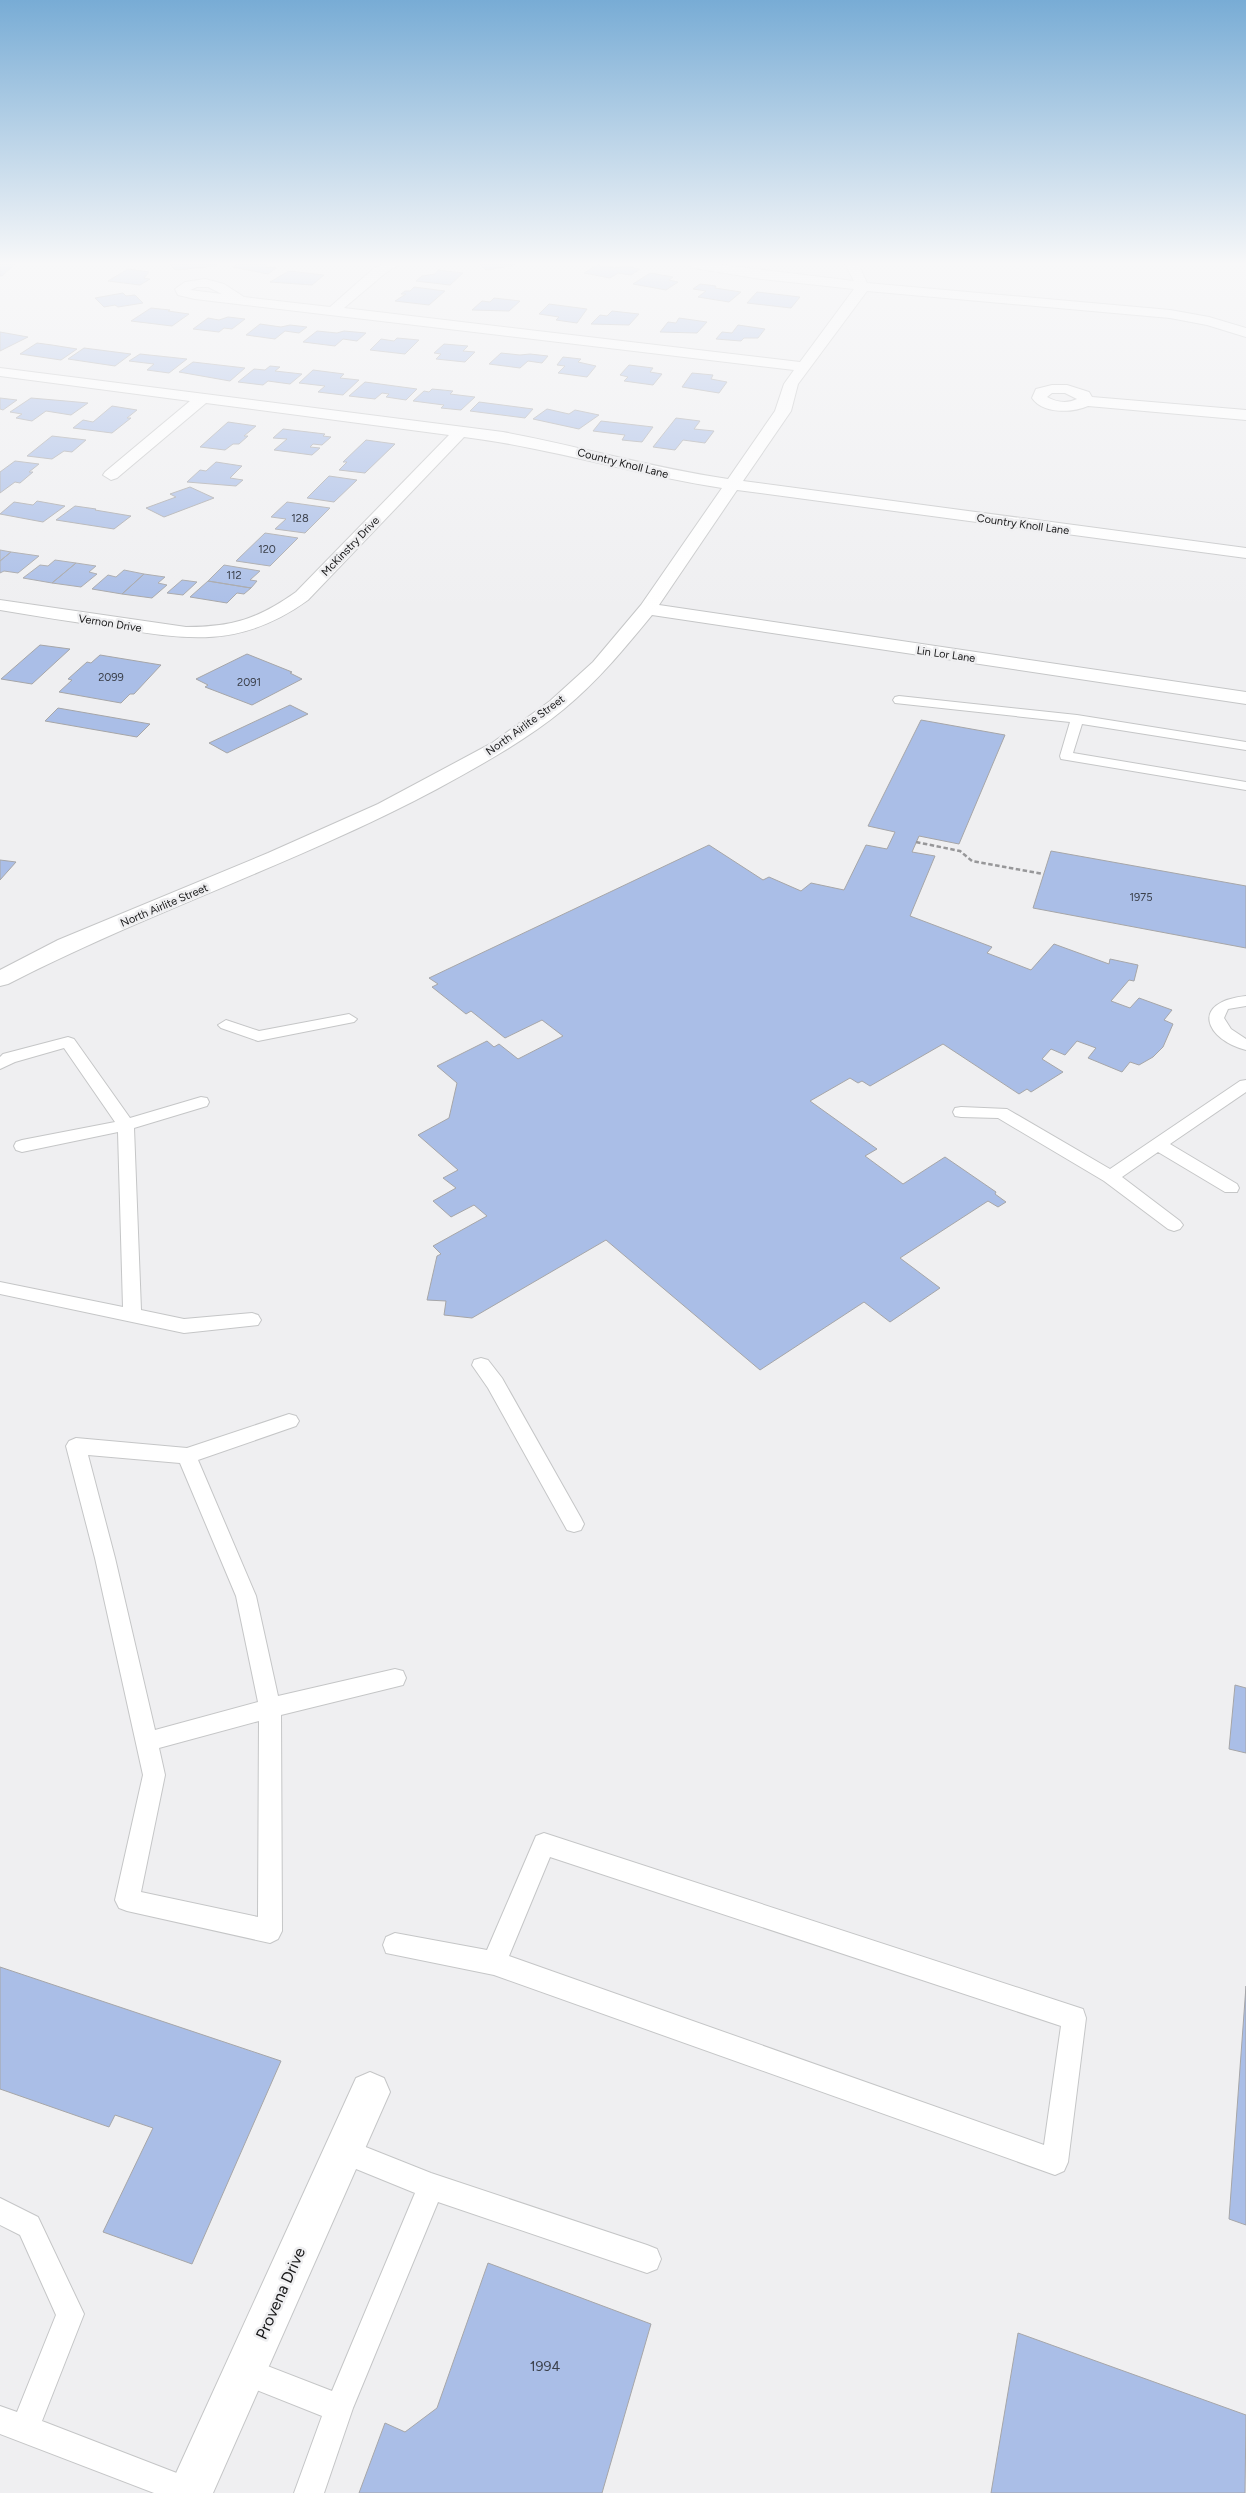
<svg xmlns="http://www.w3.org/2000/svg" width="1246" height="2493" font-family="Figtree,sans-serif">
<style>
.building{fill:#aabee7;stroke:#a6a6a8}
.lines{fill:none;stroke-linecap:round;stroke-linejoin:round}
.lane-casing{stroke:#c5c6c7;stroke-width:2}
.street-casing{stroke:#c5c6c7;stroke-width:2}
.path{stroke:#979799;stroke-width:2.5;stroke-dasharray:4.5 2.5;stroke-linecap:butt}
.lane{fill:#fff;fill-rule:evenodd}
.street{fill:#fff;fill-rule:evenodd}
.labels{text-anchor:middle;stroke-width:5;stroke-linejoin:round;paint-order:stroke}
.far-street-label{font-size:11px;fill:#161617;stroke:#efeff1}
.number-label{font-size:11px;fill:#3b404b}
.near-number-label{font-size:14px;fill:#3b404b}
.near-street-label{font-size:16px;fill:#161617;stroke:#efeff1}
</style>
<rect width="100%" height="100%" fill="#efeff1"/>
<!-- building -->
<path class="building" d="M 0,264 L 15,264 L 2,276 L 0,276 Z
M 170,264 L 216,264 L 217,266 L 175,270 Z
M 237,264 L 268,264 L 265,267 L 276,268 L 268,274 L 233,267 Z
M 479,264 L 514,264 L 515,265 L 486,270 Z
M 597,265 L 615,268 L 625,266 L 640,269 L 631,275 L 618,273 L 610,278 L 584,273 Z
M 128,269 L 149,272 L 144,278 L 150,279 L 140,285 L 108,281 Z
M 438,270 L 463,273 L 450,285 L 416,281 L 422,276 L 435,274 Z
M 289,271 L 324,275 L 312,285 L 270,282 Z
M 650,273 L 673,277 L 669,280 L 678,282 L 666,290 L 633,284 Z
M 700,284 L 716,286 L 715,288 L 741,292 L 729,302 L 698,297 L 706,291 L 693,289 Z
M 414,287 L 445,291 L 429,305 L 395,301 L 406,294 L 401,294 L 405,291 L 410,291 Z
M 757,292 L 800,297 L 791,308 L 747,303 Z
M 123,293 L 126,296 L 135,295 L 143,303 L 118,307 L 115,305 L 104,307 L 95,298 Z
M 494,298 L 520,301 L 509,311 L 472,310 L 482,301 L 490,302 Z
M 549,304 L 587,309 L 577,323 L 556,320 L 559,317 L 539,314 Z
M 151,308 L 170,310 L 168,311 L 189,314 L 172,326 L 131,321 Z
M 612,311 L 639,314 L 629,325 L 591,324 L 600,315 L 607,316 Z
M 228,317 L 245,319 L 232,329 L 224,328 L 219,332 L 193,329 L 208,318 L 219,320 Z
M 679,318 L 707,322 L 697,333 L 660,332 L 668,322 L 676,323 Z
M 260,324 L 281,327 L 290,325 L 307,327 L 299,333 L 285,331 L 275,339 L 246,335 Z
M 738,325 L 765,329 L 758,338 L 744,338 L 741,341 L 716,339 L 722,332 L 732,333 Z
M 317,331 L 337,333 L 344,331 L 366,333 L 357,341 L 343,339 L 335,346 L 303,342 Z
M 0,332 L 28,337 L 0,351 Z
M 397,338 L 419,340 L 405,354 L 370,350 L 381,339 L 394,341 Z
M 37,343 L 52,345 L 77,349 L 61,360 L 20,354 Z
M 444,344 L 468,346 L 463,351 L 475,352 L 465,362 L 436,359 L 441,354 L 434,353 Z
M 84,348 L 131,354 L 115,366 L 68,359 Z
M 501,353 L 520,355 L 530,354 L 548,356 L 542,363 L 528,361 L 520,368 L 489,364 Z
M 140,354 L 187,359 L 169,373 L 147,370 L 154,364 L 129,361 Z
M 563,357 L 581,359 L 578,362 L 596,366 L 587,377 L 558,373 L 565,366 L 557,365 Z
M 193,362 L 245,368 L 230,381 L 179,372 Z
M 629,365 L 653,368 L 650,372 L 662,374 L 653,385 L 624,381 L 628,377 L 620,375 Z
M 270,366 L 280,367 L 275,371 L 302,374 L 290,384 L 268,381 L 263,385 L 238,382 L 254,369 L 265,370 Z
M 313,370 L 344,374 L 340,378 L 359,380 L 343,395 L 318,392 L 325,386 L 299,383 Z
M 692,373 L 713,375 L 711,379 L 727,382 L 719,393 L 682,387 Z
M 365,382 L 417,389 L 406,400 L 386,397 L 389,394 L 382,393 L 375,399 L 349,396 Z
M 432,389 L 453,391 L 450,394 L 475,397 L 461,410 L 441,408 L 444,405 L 413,401 L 424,391 L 429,392 Z
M 0,398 L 17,400 L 3,410 L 0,409 Z
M 31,398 L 66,401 L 88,403 L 71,415 L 46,411 L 32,421 L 16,418 L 22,414 L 10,412 Z
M 479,402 L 533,409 L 525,418 L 470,411 Z
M 112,406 L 137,410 L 127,418 L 131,418 L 112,433 L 73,428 L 83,420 L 93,422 Z
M 547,409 L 569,414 L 575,410 L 599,415 L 579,429 L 533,419 Z
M 676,418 L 700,421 L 694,429 L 714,431 L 705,443 L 683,440 L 675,450 L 653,447 Z
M 601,421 L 653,427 L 642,442 L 622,440 L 625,435 L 593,431 Z
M 228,422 L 256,426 L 244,436 L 248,436 L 239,444 L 233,444 L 225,450 L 200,447 Z
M 283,429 L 325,434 L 323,436 L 331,437 L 322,445 L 313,444 L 310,447 L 320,448 L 312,455 L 274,450 L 287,439 L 273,438 Z
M 52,436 L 86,440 L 72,452 L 64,451 L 52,459 L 27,456 Z
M 366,440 L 395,444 L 365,473 L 339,470 L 347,462 L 343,462 Z
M 15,461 L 39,464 L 29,472 L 33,472 L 20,483 L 15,482 L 0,493 L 0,472 Z
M 216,462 L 242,466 L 230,478 L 243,480 L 236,486 L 187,482 L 200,470 L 206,471 Z
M 329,476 L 357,480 L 334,502 L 307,498 Z
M 190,487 L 214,498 L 164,517 L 146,508 L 176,497 L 170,494 Z
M 37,501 L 65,506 L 43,522 L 0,514 L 14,502 L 33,505 Z
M 287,502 L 330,508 L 305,533 L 275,529 L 286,519 L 271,517 Z
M 75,506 L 96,509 L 95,510 L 131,516 L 114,529 L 56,520 Z
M 265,533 L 298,538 L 270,566 L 236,561 Z
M 0,550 L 11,552 L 0,561 Z
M 11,552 L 39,556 L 18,573 L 4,571 L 0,573 L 0,561 Z
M 55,560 L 76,563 L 52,583 L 23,578 L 40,565 L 48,566 Z
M 76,563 L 96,566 L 89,572 L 97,574 L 81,587 L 52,583 Z
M 224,565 L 260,571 L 250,580 L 257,581 L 251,588 L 208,581 Z
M 124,570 L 144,574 L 122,594 L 92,589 L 108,575 L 116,577 Z
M 144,574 L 165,577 L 158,583 L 167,585 L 152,598 L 122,594 Z
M 182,580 L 197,582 L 183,595 L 167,593 Z
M 208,581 L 251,588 L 244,594 L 237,593 L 227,603 L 190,597 Z
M 40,645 L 70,649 L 32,684 L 1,679 Z
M 247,654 L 292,672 L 290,673 L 302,679 L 252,705 L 205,687 L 208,685 L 196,679 Z
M 100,655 L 161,665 L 134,694 L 130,694 L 121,703 L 59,692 L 72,680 L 68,679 L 87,662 L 91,663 Z
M 290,705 L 308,714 L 227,753 L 209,743 Z
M 58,708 L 150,724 L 137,737 L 45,721 Z
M 921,720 L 1005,735 L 959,844 L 919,836 L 912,852 L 935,856 L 910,916 L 992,947 L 987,953 L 1031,970 L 1054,944 L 1109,964 L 1110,959 L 1138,965 L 1134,981 L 1129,980 L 1111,1001 L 1130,1008 L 1139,998 L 1172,1010 L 1164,1020 L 1173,1024 L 1163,1047 L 1153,1057 L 1139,1065 L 1130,1062 L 1122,1072 L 1088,1058 L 1096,1048 L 1077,1041 L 1065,1055 L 1051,1049 L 1042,1059 L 1063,1072 L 1031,1092 L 1027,1089 L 1019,1094 L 943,1044 L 870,1086 L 862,1081 L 858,1083 L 850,1078 L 810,1101 L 877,1149 L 865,1156 L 903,1184 L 945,1157 L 996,1192 L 995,1194 L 1006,1202 L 998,1207 L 988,1201 L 900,1258 L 940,1288 L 890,1322 L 864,1302 L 760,1370 L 606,1240 L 472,1318 L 444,1315 L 446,1301 L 427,1300 L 437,1256 L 441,1254 L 433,1246 L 487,1216 L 474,1205 L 451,1217 L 433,1201 L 456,1188 L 443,1178 L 458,1170 L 418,1135 L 449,1118 L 457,1083 L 437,1066 L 487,1041 L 494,1047 L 499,1044 L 518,1059 L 563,1036 L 542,1020 L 505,1038 L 471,1011 L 466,1014 L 432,987 L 438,984 L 429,978 L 709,845 L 763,880 L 769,877 L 801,891 L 811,883 L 844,890 L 866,845 L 887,849 L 895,832 L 868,826 Z
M 1051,851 L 1246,886 L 1246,948 L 1033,908 Z
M 0,860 L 16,862 L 0,880 Z
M 1235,1685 L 1246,1688 L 1246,1753 L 1229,1749 Z
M 0,1967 L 281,2061 L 192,2264 L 103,2232 L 153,2128 L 115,2115 L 109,2127 L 0,2089 Z
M 1246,1986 L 1246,2225 L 1229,2219 Z
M 488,2263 L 651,2324 L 602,2493 L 359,2493 L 385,2423 L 405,2432 L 437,2408 Z
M 1018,2333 L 1246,2415 L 1245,2493 L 991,2493 Z"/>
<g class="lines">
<!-- lane casing -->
<g class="lane-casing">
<path id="lane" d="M 899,696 L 1077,715 L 1246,742 L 1246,750 L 1082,724 L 1073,753 L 1246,782 L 1246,790 L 1061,759 L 1060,756 L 1070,722 L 895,703 L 893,700 L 895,697 Z
M 1246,996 L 1246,1006 L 1228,1009 L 1224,1018 L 1231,1029 L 1246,1039 L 1246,1050 C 1206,1040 1189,1002 1246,996 Z
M 349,1014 L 357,1019 L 354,1022 L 258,1041 L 221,1028 L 218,1025 L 226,1020 L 259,1031 Z
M 68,1037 L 74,1039 L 130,1118 L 201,1097 L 207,1098 L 209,1102 L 207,1106 L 134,1128 L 141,1310 L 184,1319 L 252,1313 L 258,1315 L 261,1320 L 258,1325 L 184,1333 L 0,1294 L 0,1282 L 123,1307 L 118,1132 L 22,1152 L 16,1150 L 14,1146 L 16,1142 L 22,1140 L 115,1122 L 64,1048 L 15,1062 L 0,1069 L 0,1057 L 3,1054 Z
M 1246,1080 L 1246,1092 L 1170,1144 L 1237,1184 L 1239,1188 L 1237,1192 L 1225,1192 L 1158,1152 L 1122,1177 L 1180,1221 L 1183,1225 L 1180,1229 L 1174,1231 L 1168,1229 L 1104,1181 L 998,1118 L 961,1117 L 955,1116 L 953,1112 L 955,1108 L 961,1107 L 1007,1109 L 1110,1169 L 1240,1081 Z
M 481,1358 L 488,1360 L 502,1378 L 581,1518 L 584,1524 L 581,1530 L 574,1532 L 567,1530 L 488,1388 L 472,1365 L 474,1360 Z
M 289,1414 L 296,1416 L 299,1421 L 296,1426 L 198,1460 L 256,1596 L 278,1696 L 395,1669 L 403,1671 L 406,1678 L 403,1685 L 395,1687 L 281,1715 L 282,1931 L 278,1939 L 270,1943 L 127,1911 L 119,1908 L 115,1900 L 143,1775 L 95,1558 L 66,1446 L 69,1441 L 76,1438 L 187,1448 ZM 88,1455 L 180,1463 L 236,1596 L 258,1702 L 155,1730 L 115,1558 ZM 259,1721 L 258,1917 L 141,1892 L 165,1775 L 159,1748 Z
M 544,1833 L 1083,2009 L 1086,2018 L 1068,2162 L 1064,2171 L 1055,2175 L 494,1975 L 386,1953 L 383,1945 L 386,1937 L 395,1933 L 487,1950 L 536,1836 ZM 550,1857 L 1061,2026 L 1044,2145 L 509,1956 Z
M 343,2138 L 431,2173 L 647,2245 L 657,2249 L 661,2259 L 657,2269 L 647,2273 L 438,2202 L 353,2408 L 324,2493 L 294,2493 L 322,2416 L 234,2381 L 230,2371 L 234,2361 L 244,2357 L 332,2391 L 415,2193 L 334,2160 L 330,2151 L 334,2142 Z
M 0,2198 L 38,2217 L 84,2314 L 42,2421 L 200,2482 L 204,2493 L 154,2493 L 0,2434 L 0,2406 L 17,2412 L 56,2315 L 20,2235 L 0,2225 Z"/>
</g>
<!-- street casing -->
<g class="street-casing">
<path id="street" d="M 383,264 L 399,264 L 383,275 L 344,308 L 800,362 L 854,289 L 761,279 L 694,268 L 688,264 L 714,264 L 854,281 L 845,264 L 858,264 L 867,283 L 1170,310 L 1209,317 L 1246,328 L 1246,337 L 1207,325 L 1170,318 L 867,291 L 798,384 L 791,411 L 743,481 L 1246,548 L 1246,558 L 737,490 L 659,605 L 1246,692 L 1246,704 L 652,615 C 624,649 598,681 564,709 C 525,741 481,765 437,789 C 298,863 148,912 8,984 L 0,986 L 0,970 L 58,940 L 268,853 L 378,804 L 492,743 L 550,701 L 593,662 L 641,605 L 722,488 C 635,475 552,448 464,437 L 308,600 C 240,649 188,640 109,627 C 73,622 36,616 0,610 L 0,600 L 186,627 C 232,627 258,619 296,592 L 449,435 L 206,403 L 117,478 L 111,480 L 103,475 L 105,472 L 190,401 L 0,376 L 0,368 L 503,432 C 579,446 652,468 728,479 L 775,411 L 784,384 L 794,370 L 195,299 L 178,295 L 175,289 L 185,282 L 205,279 L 224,284 L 244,297 L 330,307 L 373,269 ZM 197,287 L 208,287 L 222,294 L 190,290 Z
M 1052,385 L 1067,385 L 1089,392 L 1092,397 L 1246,410 L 1246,420 L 1088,406 C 1072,413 1043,414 1032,398 L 1036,389 ZM 1052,393 L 1065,393 L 1077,399 C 1067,404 1056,402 1047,397 Z
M 370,2072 L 384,2078 L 390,2092 L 213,2493 L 167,2493 L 356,2078 Z"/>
</g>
<!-- path -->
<path class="path" d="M 916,842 L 960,851 L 972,861 L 1043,874"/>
<!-- lane -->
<use href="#lane" class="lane"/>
<!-- street -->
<use href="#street" class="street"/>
</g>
<!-- sky -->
<linearGradient id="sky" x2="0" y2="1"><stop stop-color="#78acd5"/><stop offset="0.43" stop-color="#f8f8f9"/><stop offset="1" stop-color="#f8f8f9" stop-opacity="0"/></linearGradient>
<rect width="1246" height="613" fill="url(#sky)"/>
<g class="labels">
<!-- far-street labels -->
<g class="far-street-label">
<text transform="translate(623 463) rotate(14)" y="4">Country Knoll Lane</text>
<text transform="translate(1023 524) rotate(8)" y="4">Country Knoll Lane</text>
<text transform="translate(350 546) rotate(-46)" y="4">McKinstry Drive</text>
<text transform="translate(110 623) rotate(9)" y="4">Vernon Drive</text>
<text transform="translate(946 654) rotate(8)" y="4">Lin Lor Lane</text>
<text transform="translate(525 725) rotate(-36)" y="4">North Airlite Street</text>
<text transform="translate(164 905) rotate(-23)" y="4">North Airlite Street</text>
</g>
<!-- number labels -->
<g class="number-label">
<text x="300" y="522">128</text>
<text x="267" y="553">120</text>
<text x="234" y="579">112</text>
<text x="111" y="681">2099</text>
<text x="249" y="686">2091</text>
<text x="1141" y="901">1975</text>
</g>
<!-- near-number labels -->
<g class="near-number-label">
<text x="545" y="2371">1994</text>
</g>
<!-- near-street labels -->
<g class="near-street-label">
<text transform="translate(280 2293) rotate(-66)" y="6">Provena Drive</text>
</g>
</g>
</svg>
